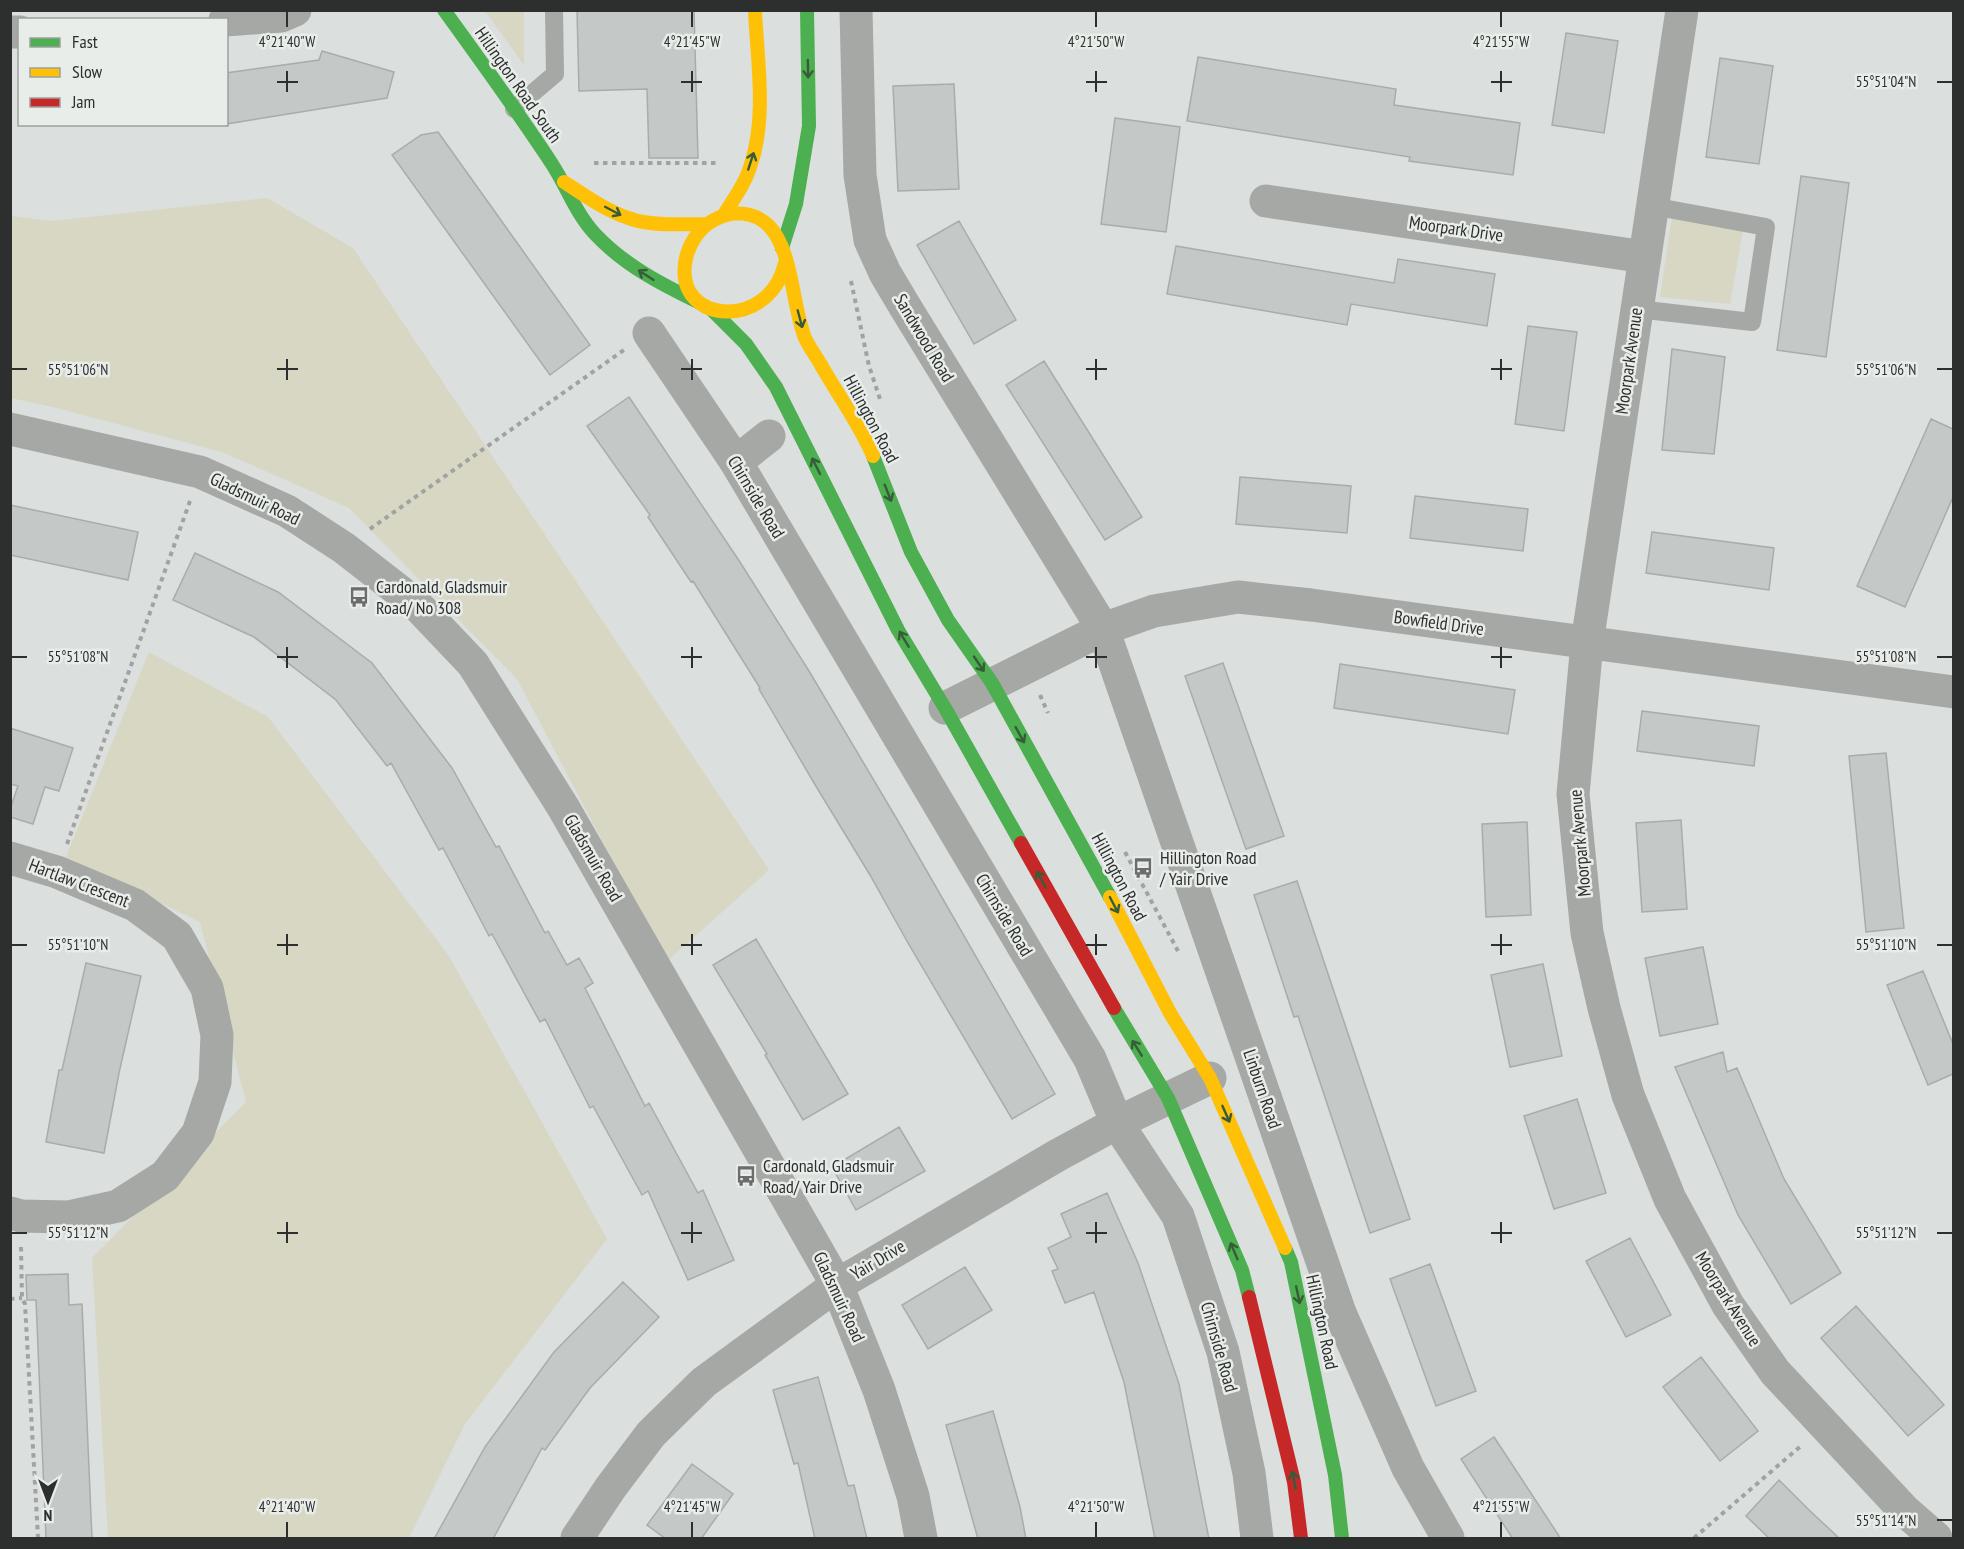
<svg xmlns="http://www.w3.org/2000/svg" width="1964" height="1549" font-family="'PT Sans Narrow',sans-serif">
<style>
.green{fill:#d7d7c4}
.building{fill:#c4c8c6;stroke:#a9acab;stroke-width:1.5}
.lines{fill:none;stroke-linecap:round;stroke-linejoin:round}
.path{stroke:#a0a3a1;stroke-width:4;stroke-dasharray:4.5 4.5;stroke-linecap:butt}
.lane{stroke:#a5a8a5;stroke-width:18}
.street{stroke:#a5a8a5;stroke-width:33}
.fast{stroke:#4caf50;stroke-width:14}
.slow{stroke:#ffc107;stroke-width:14}
.jam{stroke:#c62828;stroke-width:14}
.oneway{stroke:#385c3a}
.ticks{fill:none;stroke:#2d2f2e;stroke-width:2}
.labels{text-anchor:middle;stroke-width:5;stroke-linejoin:round;paint-order:stroke}
.street-label{font-size:18px;fill:#2d2f2e;stroke:#e8edea}
.poi-label{font-size:18px;fill:#2d2f2e;stroke:#e8edea;text-anchor:start}
.ticks-label{font-size:15px;text-anchor:middle;fill:#2d2f2e;stroke:#e8edea;stroke-width:5;stroke-linejoin:round;paint-order:stroke}
</style>
<rect width="100%" height="100%" fill="#dbdfdd"/>
<!-- green -->
<path class="green" d="M 485,11 L 524,11 L 524,65 Z
M 267,198 L 353,248 L 769,870 L 666,962 L 517,679 L 349,508 L 222,452 L 57,408 L 11,398 L 11,216 L 51,221 Z
M 1672,217 L 1743,230 L 1730,304 L 1660,297 Z
M 149,652 L 268,717 L 449,956 L 607,1239 L 465,1424 L 409,1538 L 108,1538 L 92,1258 L 246,1102 L 200,922 L 66,857 Z"/>
<!-- building -->
<path class="building" d="M 577,10 L 694,10 L 698,158 L 649,158 L 647,89 L 579,91 Z
M 1566,33 L 1618,41 L 1604,133 L 1552,125 Z
M 322,51 L 394,72 L 387,98 L 226,124 L 226,73 L 319,60 Z
M 1198,57 L 1396,89 L 1394,105 L 1520,123 L 1513,175 L 1409,161 L 1410,157 L 1187,121 Z
M 1720,58 L 1773,66 L 1759,164 L 1706,157 Z
M 954,84 L 959,189 L 898,191 L 893,86 Z
M 1115,118 L 1180,127 L 1166,232 L 1101,224 Z
M 438,132 L 590,345 L 550,375 L 392,155 L 421,135 Z
M 1801,176 L 1849,183 L 1826,357 L 1777,350 Z
M 959,221 L 1016,320 L 974,344 L 917,245 Z
M 1176,246 L 1394,283 L 1398,259 L 1495,274 L 1487,326 L 1351,304 L 1347,325 L 1167,294 Z
M 1528,326 L 1577,332 L 1564,431 L 1515,424 Z
M 1672,349 L 1725,357 L 1714,454 L 1662,450 Z
M 1044,361 L 1142,517 L 1105,540 L 1006,385 Z
M 629,397 L 738,559 L 809,671 L 898,821 L 1055,1094 L 1012,1119 L 908,943 L 870,875 L 814,783 L 759,689 L 760,688 L 693,581 L 691,582 L 648,517 L 650,515 L 587,426 Z
M 1931,419 L 1953,429 L 1953,497 L 1905,607 L 1857,586 Z
M 1240,477 L 1351,486 L 1347,533 L 1236,524 Z
M 1415,496 L 1528,509 L 1523,551 L 1410,538 Z
M 10,505 L 138,532 L 128,580 L 10,555 Z
M 1652,532 L 1774,548 L 1769,590 L 1646,573 Z
M 195,553 L 278,592 L 372,663 L 452,768 L 496,847 L 499,846 L 545,933 L 548,931 L 567,965 L 579,958 L 593,983 L 585,988 L 645,1106 L 649,1103 L 698,1193 L 703,1190 L 734,1260 L 688,1280 L 648,1191 L 642,1195 L 593,1106 L 590,1108 L 545,1019 L 540,1022 L 492,934 L 489,936 L 443,848 L 439,850 L 391,763 L 387,766 L 336,700 L 254,637 L 173,600 Z
M 1223,663 L 1284,836 L 1246,849 L 1185,676 Z
M 1340,664 L 1515,690 L 1508,734 L 1334,708 Z
M 1642,711 L 1759,726 L 1754,766 L 1637,751 Z
M 10,728 L 73,748 L 59,791 L 45,787 L 33,824 L 10,817 L 10,809 L 18,786 L 10,784 Z
M 1886,753 L 1904,928 L 1866,932 L 1849,756 Z
M 1681,820 L 1687,909 L 1642,912 L 1636,823 Z
M 1527,822 L 1531,915 L 1486,917 L 1482,824 Z
M 1297,881 L 1410,1219 L 1370,1233 L 1298,1016 L 1294,1017 L 1254,895 Z
M 756,939 L 848,1094 L 803,1120 L 765,1055 L 767,1054 L 713,965 Z
M 1703,947 L 1718,1024 L 1660,1036 L 1645,958 Z
M 86,963 L 141,976 L 119,1073 L 104,1153 L 46,1142 L 59,1070 L 62,1070 Z
M 1543,964 L 1562,1056 L 1510,1067 L 1491,975 Z
M 1923,971 L 1953,1044 L 1953,1074 L 1928,1085 L 1887,985 Z
M 1723,1052 L 1727,1072 L 1737,1068 L 1784,1179 L 1841,1273 L 1791,1304 L 1738,1215 L 1675,1067 Z
M 1577,1099 L 1606,1193 L 1554,1209 L 1524,1116 Z
M 899,1127 L 925,1171 L 856,1210 L 832,1167 Z
M 1107,1193 L 1138,1263 L 1179,1384 L 1209,1539 L 1155,1539 L 1124,1382 L 1094,1292 L 1065,1303 L 1052,1271 L 1058,1269 L 1048,1248 L 1071,1237 L 1061,1214 Z
M 1630,1238 L 1671,1315 L 1626,1337 L 1586,1261 Z
M 1430,1264 L 1476,1391 L 1436,1406 L 1390,1279 Z
M 965,1267 L 992,1310 L 928,1349 L 902,1305 Z
M 68,1274 L 69,1305 L 82,1304 L 92,1539 L 46,1539 L 36,1300 L 27,1300 L 26,1275 Z
M 623,1282 L 659,1317 L 590,1388 L 545,1450 L 542,1448 L 493,1539 L 434,1539 L 485,1447 L 554,1352 Z
M 1856,1306 L 1944,1405 L 1908,1436 L 1821,1338 Z
M 1701,1357 L 1758,1431 L 1720,1461 L 1663,1387 Z
M 818,1377 L 848,1486 L 854,1485 L 867,1539 L 815,1539 L 798,1463 L 794,1464 L 773,1390 Z
M 993,1411 L 1020,1507 L 1026,1539 L 978,1539 L 946,1425 Z
M 1494,1437 L 1561,1539 L 1513,1539 L 1461,1459 Z
M 692,1464 L 733,1494 L 701,1539 L 666,1539 L 647,1525 Z
M 1779,1480 L 1808,1509 L 1840,1539 L 1770,1539 L 1746,1516 Z"/>
<g class="lines">
<!-- path -->
<path class="path" d="M 594,163 L 719,163
M 851,281 L 869,366 L 880,399
M 370,529 L 624,350
M 1040,695 L 1048,713
M 67,844 L 190,501
M 1125,852 L 1178,951
M 21,1247 L 22,1298 L 25,1304 L 38,1538
M 10,1299 L 22,1298
M 1694,1538 L 1802,1445"/>
<!-- lane -->
<path class="lane" d="M 514,109 L 555,74 L 554,10
M 1637,309 L 1752,322 L 1766,227 L 1652,206"/>
<!-- street -->
<path class="street" d="M 856,10 L 860,175 L 870,240 L 885,273 L 904,305 L 1103,629 L 1340,1313 L 1408,1468 L 1448,1538
M 1682,10 L 1587,643 L 1573,794 L 1587,933 L 1604,1008 L 1628,1095 L 1670,1199 L 1728,1305 L 1775,1372 L 1905,1511 L 1936,1538
M 225,20 L 281,16 L 295,10
M 10,32 L 20,32
M 1266,201 L 1645,257
M 649,333 L 736,462 L 1090,1059 L 1117,1123 L 1178,1216 L 1223,1352 L 1249,1473 L 1257,1538
M 10,429 L 200,472 L 287,511 L 344,548 L 416,604 L 473,664 L 563,807 L 837,1285 L 879,1390 L 913,1496 L 921,1538
M 736,462 L 769,436
M 945,708 L 1103,629 L 1154,611 L 1238,597 L 1311,605 L 1954,692
M 10,858 L 57,872 L 135,905 L 177,936 L 207,988 L 217,1035 L 215,1082 L 198,1133 L 165,1176 L 118,1206 L 68,1217 L 21,1216 L 10,1213
M 577,1538 L 611,1487 L 651,1434 L 704,1382 L 837,1285 L 1058,1155 L 1117,1123 L 1210,1078"/>
<!-- fast -->
<path class="fast" d="M 444,10 C 481,61 518,112 552,164 C 567,187 576,214 595,234 C 624,265 661,284 698,302
M 782,248 L 796,204 L 809,126 L 807,10
M 711,309 L 746,344 L 776,387 L 898,630 L 945,708 L 1021,843
M 873,456 L 911,552 L 948,620 L 992,683 L 1110,897
M 1114,1008 L 1168,1098 L 1242,1270 L 1249,1297
M 1285,1248 L 1291,1262 L 1335,1475 L 1342,1538"/>
<!-- slow -->
<path class="slow" d="M 564,182 C 587,197 610,214 638,221 C 660,226 684,224 707,224
M 725,213 C 735,197 746,182 751,164 C 767,116 757,59 755,10
M 785,263 C 770,330 677,325 685,264 C 687,247 698,228 714,220 C 731,210 754,211 769,226 C 793,251 792,306 805,338 C 809,347 816,356 821,365 C 838,395 860,425 873,456
M 1110,897 L 1170,1013 L 1210,1078 L 1285,1248"/>
<!-- jam -->
<path class="jam" d="M 1021,843 L 1114,1008
M 1249,1297 L 1294,1482 L 1301,1538"/>
</g>
<!-- one-way arrows -->
<defs><path id="oneway-shaft" d="M-6 0H5M1.5-3L5.5 0L1.5 3" fill="none" stroke-width="1.6" stroke-linecap="round" stroke-linejoin="round" transform="scale(1.5)"/></defs>
<g class="oneway">
<use href="#oneway-shaft" transform="translate(808 69) rotate(89)"/>
<use href="#oneway-shaft" transform="translate(751 161) rotate(-72)"/>
<use href="#oneway-shaft" transform="translate(613 211) rotate(28)"/>
<use href="#oneway-shaft" transform="translate(646 275) rotate(-147)"/>
<use href="#oneway-shaft" transform="translate(800 319) rotate(75)"/>
<use href="#oneway-shaft" transform="translate(816 466) rotate(-117)"/>
<use href="#oneway-shaft" transform="translate(888 493) rotate(68)"/>
<use href="#oneway-shaft" transform="translate(904 639) rotate(-121)"/>
<use href="#oneway-shaft" transform="translate(979 664) rotate(56)"/>
<use href="#oneway-shaft" transform="translate(1020 735) rotate(61)"/>
<use href="#oneway-shaft" transform="translate(1041 879) rotate(-120)"/>
<use href="#oneway-shaft" transform="translate(1114 905) rotate(62)"/>
<use href="#oneway-shaft" transform="translate(1137 1048) rotate(-122)"/>
<use href="#oneway-shaft" transform="translate(1226 1114) rotate(66)"/>
<use href="#oneway-shaft" transform="translate(1234 1251) rotate(-113)"/>
<use href="#oneway-shaft" transform="translate(1298 1295) rotate(78)"/>
<use href="#oneway-shaft" transform="translate(1294 1480) rotate(-100)"/>
</g>
<!-- ticks -->
<path class="ticks" d="M 287,12 L 287,27M 692,12 L 692,27M 1096,12 L 1096,27M 1501,12 L 1501,27M 287,71 L 287,92M 692,71 L 692,92M 1096,71 L 1096,92M 1501,71 L 1501,92M 277,82 L 298,82M 681,82 L 702,82M 1086,82 L 1107,82M 1491,82 L 1512,82M 1937,82 L 1952,82M 287,359 L 287,380M 692,359 L 692,380M 1096,359 L 1096,380M 1501,359 L 1501,380M 12,369 L 27,369M 277,369 L 298,369M 681,369 L 702,369M 1086,369 L 1107,369M 1491,369 L 1512,369M 1937,369 L 1952,369M 287,647 L 287,668M 692,647 L 692,668M 1096,647 L 1096,668M 1501,647 L 1501,668M 12,657 L 27,657M 277,657 L 298,657M 681,657 L 702,657M 1086,657 L 1107,657M 1491,657 L 1512,657M 1937,657 L 1952,657M 287,934 L 287,955M 692,934 L 692,955M 1096,934 L 1096,955M 1501,934 L 1501,955M 12,945 L 27,945M 277,945 L 298,945M 681,945 L 702,945M 1086,945 L 1107,945M 1491,945 L 1512,945M 1937,945 L 1952,945M 287,1222 L 287,1243M 692,1222 L 692,1243M 1096,1222 L 1096,1243M 1501,1222 L 1501,1243M 12,1233 L 27,1233M 277,1233 L 298,1233M 681,1233 L 702,1233M 1086,1233 L 1107,1233M 1491,1233 L 1512,1233M 1937,1233 L 1952,1233M 1937,1520 L 1952,1520M 287,1522 L 287,1537M 692,1522 L 692,1537M 1096,1522 L 1096,1537M 1501,1522 L 1501,1537"/>
<!-- icons -->
<defs>
<g id="bus-bare" transform="scale(1.62)"><path d="M-5-6H5V4H4V6H2V4H-2V6H-4V4H-5ZM-3.5-4V0h7V-4ZM-3.5 1.2v1.5H-2V1.2ZM2 1.2v1.5H3.5V1.2Z" fill="#6a6d6b" stroke="#e8edea" stroke-width="2.5" paint-order="stroke"/></g>
</defs>
<g fill-rule="evenodd">
<use href="#bus-bare" x="359" y="597"/>
<use href="#bus-bare" x="1143" y="868"/>
<use href="#bus-bare" x="746" y="1176"/>
</g>
<g class="labels">
<!-- street labels -->
<g class="street-label">
<text transform="translate(518 85) rotate(55)" y="6">Hillington Road South</text>
<text transform="translate(1456 229) rotate(8)" y="6">Moorpark Drive</text>
<text transform="translate(924 338) rotate(59)" y="6">Sandwood Road</text>
<text transform="translate(1629 361) rotate(-82)" y="6">Moorpark Avenue</text>
<text transform="translate(871 419) rotate(62)" y="6">Hillington Road</text>
<text transform="translate(756 497) rotate(59)" y="6">Chirnside Road</text>
<text transform="translate(255 499) rotate(26)" y="6">Gladsmuir Road</text>
<text transform="translate(1439 623) rotate(8)" y="6">Bowfield Drive</text>
<text transform="translate(1580 843) rotate(-95)" y="6">Moorpark Avenue</text>
<text transform="translate(593 858) rotate(60)" y="6">Gladsmuir Road</text>
<text transform="translate(1119 877) rotate(62)" y="6">Hillington Road</text>
<text transform="translate(79 883) rotate(21)" y="6">Hartlaw Crescent</text>
<text transform="translate(1004 915) rotate(59)" y="6">Chirnside Road</text>
<text transform="translate(1262 1089) rotate(71)" y="6">Linburn Road</text>
<text transform="translate(878 1260) rotate(-31)" y="6">Yair Drive</text>
<text transform="translate(839 1297) rotate(65)" y="6">Gladsmuir Road</text>
<text transform="translate(1728 1299) rotate(58)" y="6">Moorpark Avenue</text>
<text transform="translate(1322 1322) rotate(78)" y="6">Hillington Road</text>
<text transform="translate(1219 1347) rotate(74)" y="6">Chirnside Road</text>
</g>
<!-- poi labels -->
<g class="poi-label">
<text x="376" y="593">Cardonald, Gladsmuir<tspan x="376" dy="21">Road/ No 308</tspan></text>
<text x="1160" y="864">Hillington Road<tspan x="1160" dy="21">/ Yair Drive</tspan></text>
<text x="763" y="1172">Cardonald, Gladsmuir<tspan x="763" dy="21">Road/ Yair Drive</tspan></text>
</g>
</g>
<g class="ticks-label">
<text x="287" y="47">4°21'40"W</text>
<text x="692" y="47">4°21'45"W</text>
<text x="1096" y="47">4°21'50"W</text>
<text x="1501" y="47">4°21'55"W</text>
<text x="1886" y="87">55°51'04"N</text>
<text x="1886" y="375">55°51'06"N</text>
<text x="78" y="375">55°51'06"N</text>
<text x="1886" y="662">55°51'08"N</text>
<text x="78" y="662">55°51'08"N</text>
<text x="1886" y="950">55°51'10"N</text>
<text x="78" y="950">55°51'10"N</text>
<text x="1886" y="1238">55°51'12"N</text>
<text x="78" y="1238">55°51'12"N</text>
<text x="287" y="1512">4°21'40"W</text>
<text x="692" y="1512">4°21'45"W</text>
<text x="1096" y="1512">4°21'50"W</text>
<text x="1501" y="1512">4°21'55"W</text>
<text x="1886" y="1526">55°51'14"N</text>
</g>
<!-- border -->
<rect width="1964" height="1549" fill="none" stroke="#2d2f2e" stroke-width="24"/>
<!-- legend -->
<rect x="18" y="18" width="210" height="108" fill="#e8edea" stroke="#9da19f" stroke-width="1.5"/>
<rect x="30" y="38" width="30" height="9" fill="#4caf50" stroke="#9da19f" stroke-width="1.5"/>
<text x="72" y="48" font-size="18" fill="#2d2f2e">Fast</text>
<rect x="30" y="68" width="30" height="9" fill="#ffc107" stroke="#9da19f" stroke-width="1.5"/>
<text x="72" y="78" font-size="18" fill="#2d2f2e">Slow</text>
<rect x="30" y="98" width="30" height="9" fill="#c62828" stroke="#9da19f" stroke-width="1.5"/>
<text x="72" y="108" font-size="18" fill="#2d2f2e">Jam</text>
<!-- north arrow -->
<g transform="translate(48 1501) rotate(180)" stroke="#e8edea" stroke-width="4.5" paint-order="stroke">
<path d="M0-4.5L10 22L0 15L-10 22Z" fill="#2d2f2e"/>
<text y="-9" font-size="16" font-weight="bold" text-anchor="middle" fill="#2d2f2e">N</text>
</g>
</svg>
